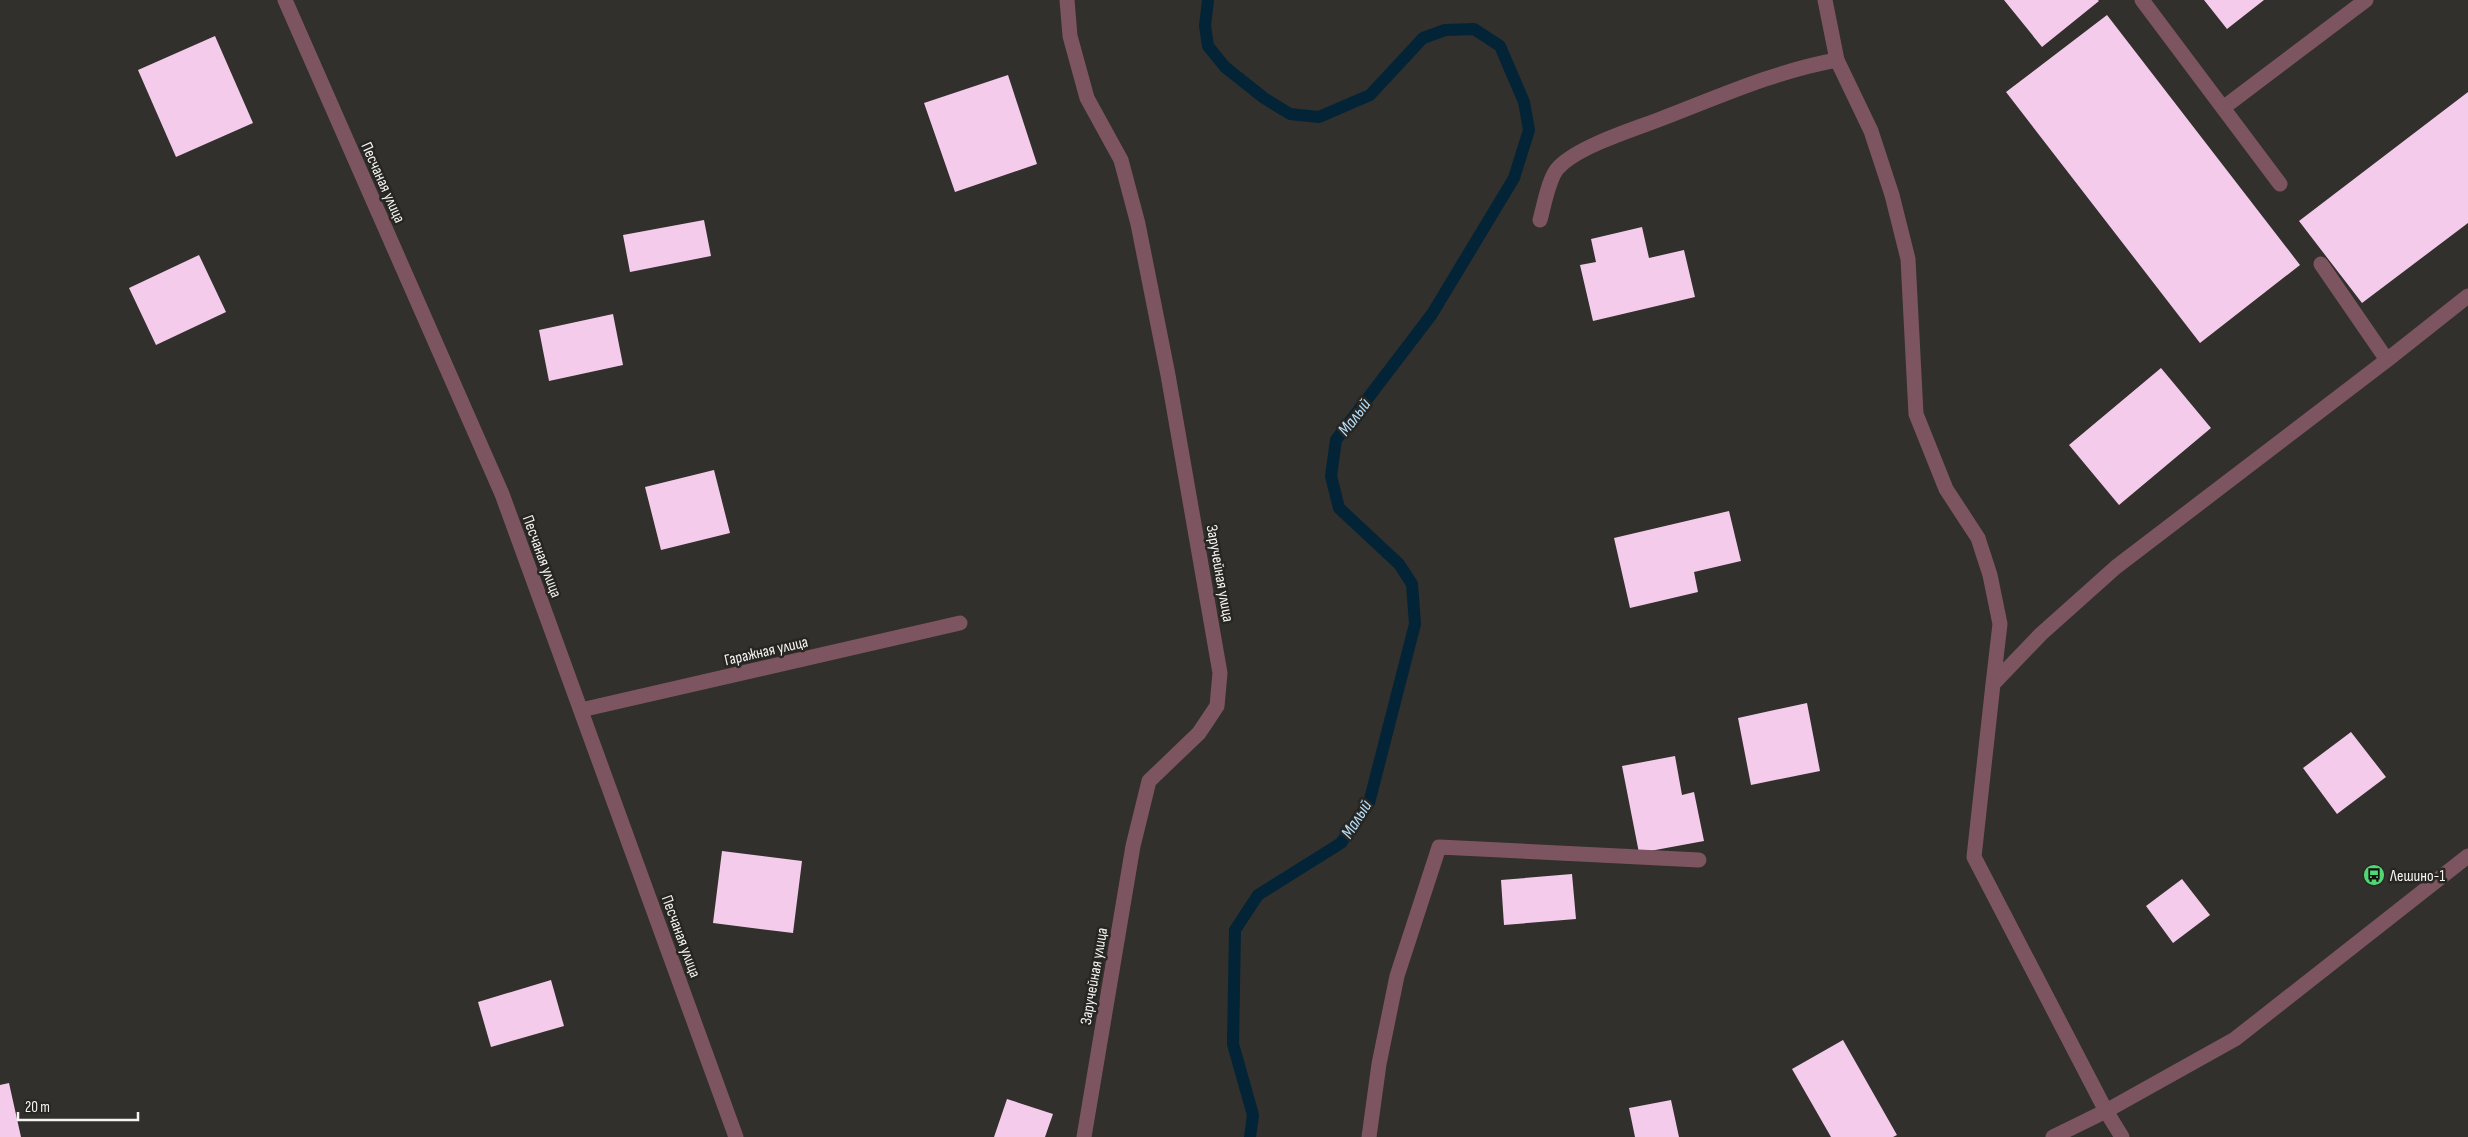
<svg xmlns="http://www.w3.org/2000/svg" width="2468" height="1137" font-family="'Sofia Sans Condensed',sans-serif">
<style>
.lines{fill:none;stroke-linecap:round;stroke-linejoin:round}
.stream{stroke:#032436;stroke-width:12}
.building{fill:#f5cbeb}
.service{stroke:#7d5561;stroke-width:15}
.minor{stroke:#7d5561;stroke-width:15}
.labels{text-anchor:middle;stroke-width:5;stroke-linejoin:round;paint-order:stroke}
.street-label{font-size:16px;fill:#f5f4f2;stroke:#272623}
.poi-label{font-size:16px;fill:#f5f4f2;stroke:#272623;text-anchor:start}
.water-label{font-size:18px;font-style:italic;fill:#b6def8;stroke:#272623}
</style>
<rect width="100%" height="100%" fill="#31302c"/>
<g class="lines">
<!-- stream -->
<path class="stream" d="M 1208,0 L 1205,26 L 1208,46 L 1225,67 L 1264,98 L 1290,114 L 1319,117 L 1370,95 L 1423,38 L 1445,30 L 1474,29 L 1500,46 L 1524,102 L 1529,130 L 1514,178 L 1432,314 L 1336,440 L 1331,476 L 1339,508 L 1399,564 L 1412,584 L 1415,624 L 1369,803 L 1341,843 L 1258,895 L 1235,930 L 1233,1044 L 1253,1115 L 1250,1137"/>
</g>
<!-- building -->
<path class="building" d="M 2004,0 L 2098,0 L 2099,1 L 2042,47 Z
M 2204,0 L 2264,0 L 2227,29 Z
M 2107,15 L 2300,265 L 2200,343 L 2006,92 Z
M 215,36 L 253,123 L 176,157 L 138,70 Z
M 1008,75 L 1037,164 L 955,192 L 924,103 Z
M 2468,92 L 2468,223 L 2362,303 L 2299,221 Z
M 704,220 L 711,256 L 630,272 L 623,235 Z
M 1642,227 L 1649,258 L 1684,250 L 1695,297 L 1593,321 L 1580,265 L 1596,262 L 1591,239 Z
M 199,255 L 226,312 L 156,345 L 129,288 Z
M 613,314 L 623,365 L 549,381 L 539,330 Z
M 2161,368 L 2211,428 L 2119,505 L 2069,445 Z
M 714,470 L 730,533 L 661,550 L 645,487 Z
M 1729,511 L 1741,561 L 1694,572 L 1698,592 L 1630,608 L 1614,538 Z
M 1807,703 L 1820,771 L 1751,785 L 1738,718 Z
M 2351,732 L 2386,777 L 2337,814 L 2303,768 Z
M 1675,756 L 1682,795 L 1694,792 L 1704,841 L 1639,853 L 1622,766 Z
M 722,851 L 802,861 L 793,933 L 713,923 Z
M 1572,874 L 1576,919 L 1504,925 L 1501,880 Z
M 2182,879 L 2210,915 L 2173,943 L 2146,906 Z
M 551,980 L 564,1026 L 491,1047 L 478,1002 Z
M 1843,1040 L 1897,1135 L 1893,1137 L 1831,1137 L 1792,1069 Z
M 9,1083 L 21,1137 L 0,1137 L 0,1085 Z
M 1007,1099 L 1053,1114 L 1045,1137 L 994,1137 Z
M 1671,1100 L 1679,1137 L 1635,1137 L 1629,1108 Z"/>
<g class="lines">
<!-- service -->
<path class="service" d="M 1067,0 L 1070,36 L 1087,98 L 1121,160 L 1138,224 L 1168,375 L 1220,673 L 1217,706 L 1199,733 L 1149,781 L 1133,846 L 1084,1137
M 1825,0 L 1837,60 L 1871,131 L 1892,195 L 1908,259 L 1916,414 L 1946,489 L 1978,538 L 1990,575 L 2000,624 L 1993,684
M 2142,0 L 2223,108 L 2366,0
M 2223,108 L 2280,184
M 1540,220 C 1544,206 1549,176 1559,167 C 1578,147 1631,130 1658,120 C 1716,98 1775,71 1837,60
M 2387,360 L 2468,296
M 2122,1137 L 2106,1111 L 1974,857 L 1993,684 L 2041,634 L 2116,567 L 2387,360 L 2321,264"/>
<!-- minor -->
<path class="minor" d="M 285,0 L 502,494 L 736,1137
M 581,710 L 960,623
M 1369,1137 L 1379,1064 L 1397,976 L 1439,847 L 1699,860
M 2053,1137 L 2106,1111 L 2235,1039 L 2468,856"/>
</g>
<!-- icons -->
<defs>
<g id="bus-disc" transform="scale(1.125)"><circle r="9.5" fill="#52d673" stroke="#272623"/><path d="M-5-6H5V4H4V6H2V4H-2V6H-4V4H-5ZM-3.5-4V0h7V-4ZM-3.5 1.2v1.5H-2V1.2ZM2 1.2v1.5H3.5V1.2Z" fill="#111"/></g>
</defs>
<g fill-rule="evenodd">
<use href="#bus-disc" x="2374" y="875"/>
</g>
<g class="labels">
<!-- street labels -->
<g class="street-label">
<text transform="translate(384 182) rotate(66)" y="6">Песчаная улица</text>
<text transform="translate(543 556) rotate(70)" y="6">Песчаная улица</text>
<text transform="translate(1221 573) rotate(80)" y="6">Заручейная улица</text>
<text transform="translate(766 650) rotate(-13)" y="6">Гаражная улица</text>
<text transform="translate(682 936) rotate(70)" y="6">Песчаная улица</text>
<text transform="translate(1093 976) rotate(-80)" y="6">Заручейная улица</text>
</g>
<!-- poi labels -->
<g class="poi-label">
<text x="2390" y="881">Лешино-1</text>
</g>
<!-- water labels -->
<g class="water-label">
<text transform="translate(1354 417) rotate(-53)" y="6">Малый</text>
<text transform="translate(1356 819) rotate(-58)" y="6">Малый</text>
</g>
</g>
<!-- scale -->
<path d="M18 1112v8h120v-8" fill="none" stroke="#f5f4f2" stroke-width="2.5"/>
<text x="25" y="1112" font-size="15" fill="#f5f4f2" stroke="#272623" stroke-width="4" paint-order="stroke">20 m</text>
</svg>
